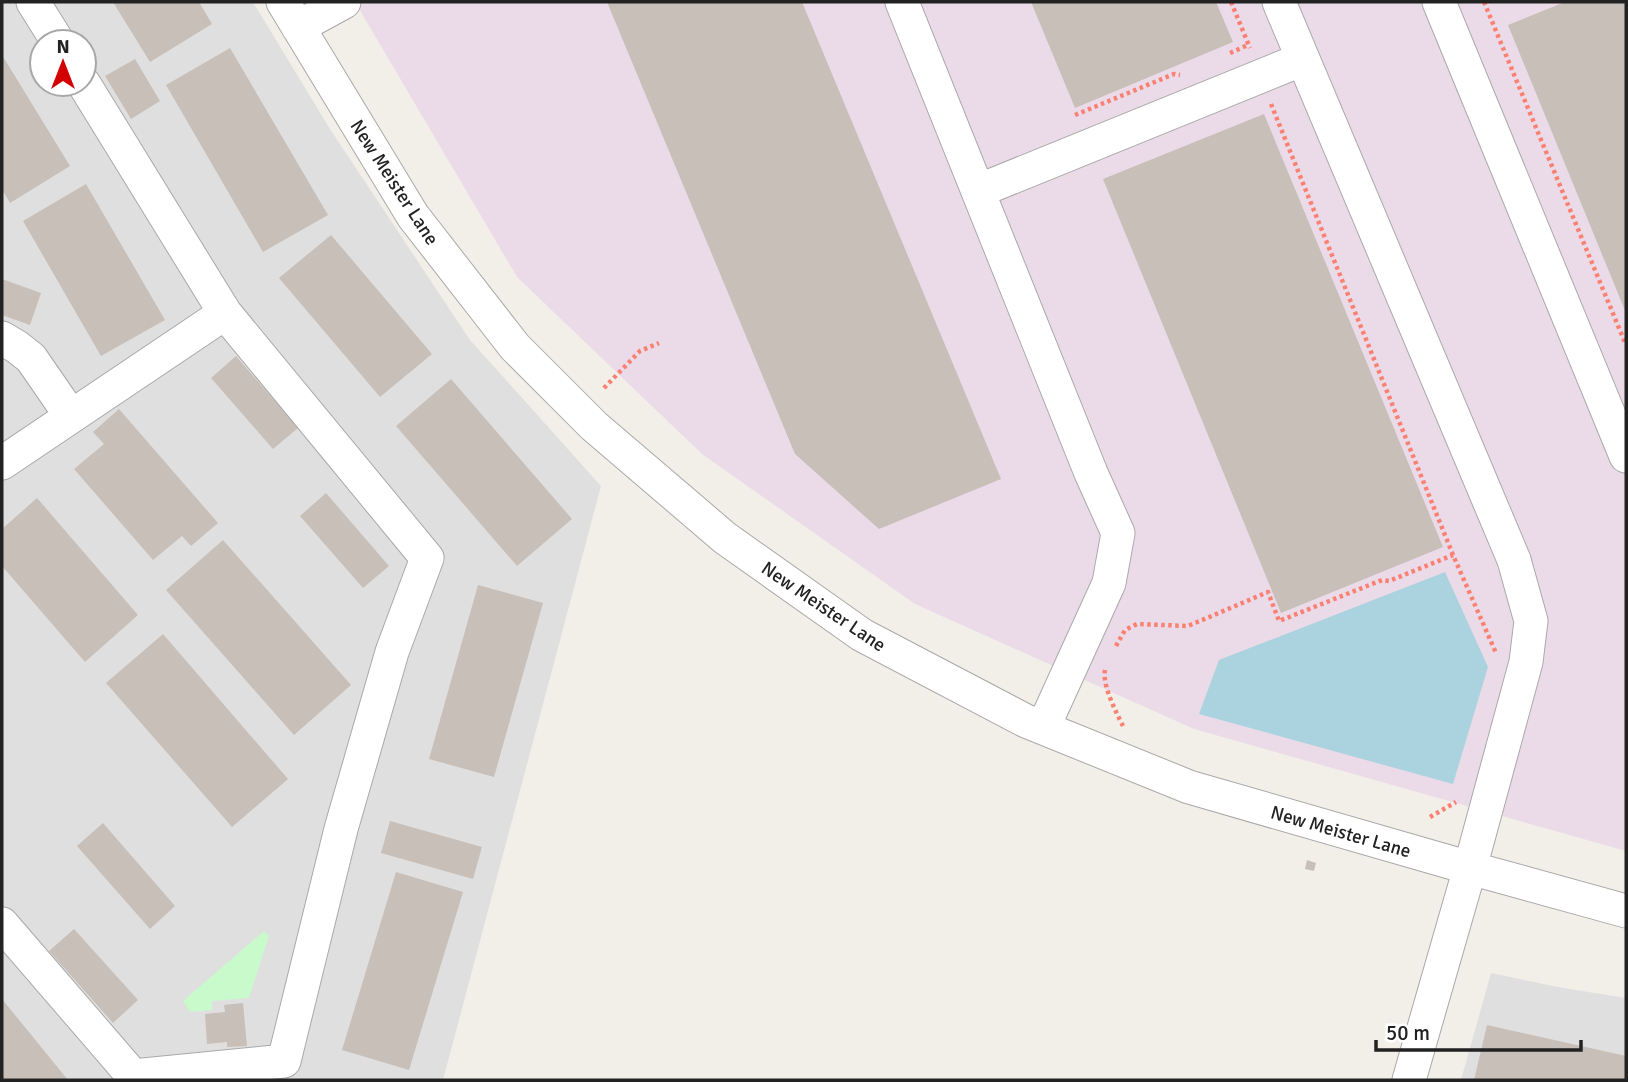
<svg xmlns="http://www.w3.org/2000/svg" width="1628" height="1082" font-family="Signika,sans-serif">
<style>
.residential{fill:#e0dfdf;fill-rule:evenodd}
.industrial{fill:#ebdbe8}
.park{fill:#c8facc}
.water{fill:#aad3df}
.building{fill:#c7bfb8}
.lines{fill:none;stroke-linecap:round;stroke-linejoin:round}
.minor-casing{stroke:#a9a9a9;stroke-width:35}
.path{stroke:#fa8072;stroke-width:4.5;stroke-dasharray:3.5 3.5;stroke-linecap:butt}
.minor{stroke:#fff;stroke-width:33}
.labels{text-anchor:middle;stroke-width:6;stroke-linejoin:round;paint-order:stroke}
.street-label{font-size:19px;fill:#222;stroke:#fff}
</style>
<rect width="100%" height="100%" fill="#f2efe9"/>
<!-- residential -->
<path class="residential" d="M 2,2 L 253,2 L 330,129 L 470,340 L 601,486 L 443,1080 L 2,1080 ZM 42,42 L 84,42 L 84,84 L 42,84 Z
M 1491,973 L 1563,988 L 1626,998 L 1626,1080 L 1461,1080 Z"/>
<!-- industrial -->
<path class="industrial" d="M 355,2 L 1626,2 L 1626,851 L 1194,729 L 915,604 L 702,454 L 517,277 Z"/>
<!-- park -->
<path class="park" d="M 264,931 L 269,936 L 249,998 L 212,1001 L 212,1010 L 190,1012 L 183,1001 Z"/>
<!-- water -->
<path class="water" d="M 1445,572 L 1488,667 L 1453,784 L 1199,714 L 1219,660 Z"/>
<!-- building -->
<path class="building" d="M 113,2 L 199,2 L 212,24 L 150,62 Z
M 607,2 L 802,2 L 1001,479 L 879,529 L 795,454 Z
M 1031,2 L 1216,2 L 1233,42 L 1075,108 Z
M 1565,2 L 1626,2 L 1626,313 L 1508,25 Z
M 230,48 L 328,215 L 263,252 L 166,85 Z
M 2,55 L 70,166 L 10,203 L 2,189 Z
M 135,59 L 160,101 L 131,119 L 105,76 Z
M 1264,114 L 1443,547 L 1281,613 L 1103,179 Z
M 86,184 L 165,320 L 101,356 L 23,221 Z
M 331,235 L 432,354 L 380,397 L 279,278 Z
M 2,279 L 41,293 L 30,325 L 2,315 Z
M 236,356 L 298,428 L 273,449 L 211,378 Z
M 451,379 L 572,519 L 517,566 L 396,426 Z
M 119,409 L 218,523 L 191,546 L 182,536 L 153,560 L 74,469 L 104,444 L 93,432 Z
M 326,493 L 389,566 L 363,588 L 300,516 Z
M 37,498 L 138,615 L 85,662 L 2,566 L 2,529 Z
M 223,540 L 351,685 L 294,735 L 166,590 Z
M 478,585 L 543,603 L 494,777 L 429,759 Z
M 163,634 L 288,779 L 232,827 L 106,683 Z
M 390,821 L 482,847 L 473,879 L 381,853 Z
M 103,823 L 175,906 L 150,929 L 77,846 Z
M 1307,860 L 1316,863 L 1314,871 L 1305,869 Z
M 396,872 L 463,892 L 409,1070 L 342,1050 Z
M 74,929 L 138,1000 L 113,1023 L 49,951 Z
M 2,999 L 68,1080 L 2,1080 Z
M 243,1003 L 247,1046 L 227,1047 L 227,1042 L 207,1044 L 205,1014 L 225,1012 L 224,1005 Z
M 1487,1025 L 1626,1056 L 1626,1080 L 1474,1080 Z"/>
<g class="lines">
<!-- minor casing -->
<g class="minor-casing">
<path id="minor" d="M 33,2 L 58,42
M 283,2 L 413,216 L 515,347 L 594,426 L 725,538 L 862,635 L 1026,721 L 1189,787 L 1470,868 L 1626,911
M 902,2 L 1091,473 L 1118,533 L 1109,583 L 1043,728
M 1279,2 L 1514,560 L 1531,621 L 1526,662 L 1470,868 L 1409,1080
M 1439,2 L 1626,456
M 298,27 L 344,2
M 978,191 L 1303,59
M 2,338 L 17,347 L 31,358 L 71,416
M 2,463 L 225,313
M 2,924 L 133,1076 L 284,1061 L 341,829 L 392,652 L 427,558 L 225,313 L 84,84"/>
</g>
<!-- path -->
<path class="path" d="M 1231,2 L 1250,48
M 1484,2 L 1626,345
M 1230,53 L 1248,45
M 1271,104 L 1453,555 L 1496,653
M 1075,115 L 1174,74 L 1180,75
M 604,388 L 640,351 L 659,343
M 1116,646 L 1125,630 L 1137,624 L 1188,626 L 1268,592 L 1279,621 L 1382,580 L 1389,581 L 1453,555
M 1105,670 C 1102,685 1116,712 1123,726
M 1430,817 L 1456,802"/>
<!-- minor -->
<use href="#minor" class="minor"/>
</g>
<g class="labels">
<!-- street labels -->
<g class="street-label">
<text transform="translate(395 182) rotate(57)" y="7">New Meister Lane</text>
<text transform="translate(824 606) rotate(34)" y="7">New Meister Lane</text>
<text transform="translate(1341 831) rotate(16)" y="7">New Meister Lane</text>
</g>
</g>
<!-- border -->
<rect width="1628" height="1082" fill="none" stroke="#222222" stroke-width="7"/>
<!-- north arrow -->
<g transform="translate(63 63)"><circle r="33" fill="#ffffff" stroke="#a7a7a7" stroke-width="2"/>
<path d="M0-5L12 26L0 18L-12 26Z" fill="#d40000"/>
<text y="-10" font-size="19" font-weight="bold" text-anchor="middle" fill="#222222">N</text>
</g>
<!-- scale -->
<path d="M1376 1040v10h205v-10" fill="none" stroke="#222222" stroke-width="3.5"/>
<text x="1386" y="1040" font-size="21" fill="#222222" stroke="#ffffff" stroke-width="5" paint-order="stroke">50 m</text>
</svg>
